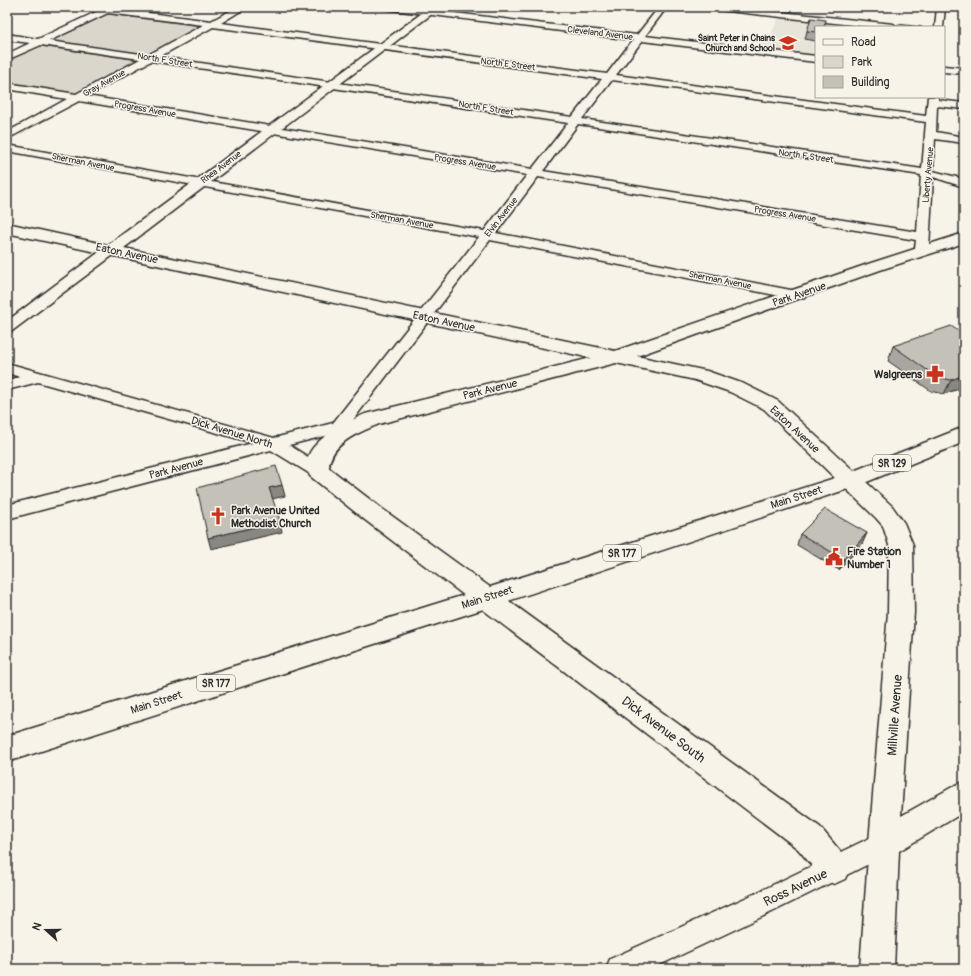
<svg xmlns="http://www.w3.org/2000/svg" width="971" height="976" font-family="Pangolin,sans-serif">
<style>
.built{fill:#e8e4da}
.green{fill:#dad6cc;stroke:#82807c}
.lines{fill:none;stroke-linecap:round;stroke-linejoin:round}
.street-casing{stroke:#2b2b2b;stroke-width:3}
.secondary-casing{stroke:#2b2b2b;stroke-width:3}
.primary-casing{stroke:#2b2b2b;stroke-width:3}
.street{fill:#f7f3e8;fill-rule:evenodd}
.secondary{fill:#f7f3e8;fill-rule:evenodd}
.primary{fill:#f7f3e8;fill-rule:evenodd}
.wall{fill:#a9a69f;stroke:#2b2b2b}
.shaded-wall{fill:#898782;stroke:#2b2b2b}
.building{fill:#c4c1b9;stroke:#2b2b2b}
.labels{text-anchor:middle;stroke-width:3;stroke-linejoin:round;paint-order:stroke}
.far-street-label{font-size:9px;fill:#2b2b2b;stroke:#f7f3e8}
.far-poi-label{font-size:9px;font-weight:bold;fill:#2b2b2b;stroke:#f7f3e8;text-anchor:end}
.shield{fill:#f7f3e8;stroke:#686764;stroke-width:1}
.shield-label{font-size:10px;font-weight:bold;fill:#2b2b2b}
.street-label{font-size:11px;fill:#2b2b2b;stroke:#f7f3e8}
.poi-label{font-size:11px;font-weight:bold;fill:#2b2b2b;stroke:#f7f3e8;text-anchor:start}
.near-street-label{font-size:13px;fill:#2b2b2b;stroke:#f7f3e8}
</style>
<rect width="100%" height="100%" fill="#f7f3e8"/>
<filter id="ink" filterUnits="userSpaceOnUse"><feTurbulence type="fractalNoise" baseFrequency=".025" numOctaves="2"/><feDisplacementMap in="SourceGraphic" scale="8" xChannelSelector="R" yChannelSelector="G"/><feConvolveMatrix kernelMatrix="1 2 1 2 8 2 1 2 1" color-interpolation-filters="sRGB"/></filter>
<g filter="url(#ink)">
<!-- built -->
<path class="built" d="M 780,15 L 893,27 L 816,27 L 816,59 L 755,52 L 764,34 L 771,35 Z"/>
<!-- green -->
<path class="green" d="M 108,14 L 200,26 L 147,55 L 51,41 Z
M 40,46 L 138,60 L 76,94 L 7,82 L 7,61 Z"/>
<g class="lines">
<!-- street casing -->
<g class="street-casing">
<path id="street" d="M 81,7 L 103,7 L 211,21 L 237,7 L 247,7 L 221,23 L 607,74 L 633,40 L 384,9 L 380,7 L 404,7 L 637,35 L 659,7 L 667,7 L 645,36 L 816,56 L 816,62 L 642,41 L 616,75 L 926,116 L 928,97 L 938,97 L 938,100 L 964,103 L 964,109 L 937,106 L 936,132 L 964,137 L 964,143 L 935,139 L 933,171 L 964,179 L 964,187 L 933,177 L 929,248 L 922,252 L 915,248 L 916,240 L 538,177 L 496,233 L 796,291 L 801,292 L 803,295 L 801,298 L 796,299 L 490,240 L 353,420 L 358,424 L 356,428 L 289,445 L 324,467 L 327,471 L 324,475 L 318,477 L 312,475 L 271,450 L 7,519 L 7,505 L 253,443 L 38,382 L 7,390 L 7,380 L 20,377 L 7,373 L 7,363 L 274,438 L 333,423 L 479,237 L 7,151 L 7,145 L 484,231 L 527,175 L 79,101 L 7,139 L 7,132 L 67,99 L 7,89 L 7,83 L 76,94 L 140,59 L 41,45 L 7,60 L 7,54 L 30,43 L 7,40 L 7,34 L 38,39 L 98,11 L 85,9 ZM 108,13 L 203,25 L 148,55 L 49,41 ZM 213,27 L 602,79 L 572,117 L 159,57 ZM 151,61 L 568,123 L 532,169 L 87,96 ZM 612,80 L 926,122 L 922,169 L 582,119 ZM 578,124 L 921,175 L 917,232 L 543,171 Z
M 706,7 L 733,7 L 893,24 L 897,27 L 870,27 L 710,9 Z
M 937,7 L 945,7 L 943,27 L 935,27 Z
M 944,66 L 964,68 L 964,74 L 944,72 Z
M 111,246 L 118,250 L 116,253 L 12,331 L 7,332 L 7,321 L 106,247 Z
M 884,831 L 893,834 L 897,843 L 893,852 L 772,912 L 651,969 L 606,969 L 610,959 L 754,894 Z"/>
</g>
<!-- secondary casing -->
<g class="secondary-casing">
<path id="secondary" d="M 430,7 L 441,7 L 124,248 L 615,351 L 871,263 L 964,233 L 964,243 L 883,269 L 637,356 L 707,371 L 744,384 L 778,401 L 892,506 L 904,523 L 913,545 L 914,612 L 901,816 L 954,786 L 964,782 L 964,812 L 899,851 L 894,969 L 860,969 L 869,843 L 888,612 L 889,545 L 883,526 L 876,518 L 764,409 L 730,392 L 695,380 L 616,363 L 379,424 C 358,433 330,443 329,468 L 381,508 L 820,827 L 845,857 L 850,868 L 845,879 L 834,884 L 823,879 L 798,849 L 365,520 L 310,476 C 293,447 345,423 365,414 L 591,358 L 7,233 L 7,223 L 108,245 Z"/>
</g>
<!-- primary casing -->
<g class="primary-casing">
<path id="primary" d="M 964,427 L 964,442 L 857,486 L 496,605 L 7,762 L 7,736 L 487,588 L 841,476 Z"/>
</g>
<!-- street -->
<use href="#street" class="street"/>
<!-- secondary -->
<use href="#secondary" class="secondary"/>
<!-- primary -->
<use href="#primary" class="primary"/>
</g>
<!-- wall -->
<path class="wall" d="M 826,20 L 824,27 L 816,27 L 816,41 L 805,39 L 807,31 Z
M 957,330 L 964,387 L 944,394 L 931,391 L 888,361 L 893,346 Z
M 867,533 L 862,544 L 839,570 L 797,545 L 800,534 Z"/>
<!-- shaded-wall -->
<path class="shaded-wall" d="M 964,375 L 964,387 L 944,394 L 951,380 Z
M 282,485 L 285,496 L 272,499 L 269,488 Z
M 280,521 L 282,532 L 211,549 L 208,538 Z
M 867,533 L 862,544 L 839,570 L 844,559 Z"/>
<!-- building -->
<path class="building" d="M 811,18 L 826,20 L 824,27 L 816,27 L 816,32 L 807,31 Z
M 898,24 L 922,27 L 897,27 Z
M 951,326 L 957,330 L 964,327 L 964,375 L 951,380 L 937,377 L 893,346 Z
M 276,466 L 282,485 L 269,488 L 280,521 L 208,538 L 197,488 Z
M 825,509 L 867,533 L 844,559 L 800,534 Z"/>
</g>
<!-- icons -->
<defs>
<g id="school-bare" transform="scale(1.38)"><path d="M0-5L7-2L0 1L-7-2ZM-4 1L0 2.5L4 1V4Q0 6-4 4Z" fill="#c8321e" stroke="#f7f3e8" stroke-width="2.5" paint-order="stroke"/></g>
<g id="pharmacy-bare" transform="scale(1.38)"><path d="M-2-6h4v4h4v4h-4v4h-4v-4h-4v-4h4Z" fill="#c8321e" stroke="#f7f3e8" stroke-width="2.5" paint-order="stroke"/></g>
<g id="church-bare" transform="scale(1.38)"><path d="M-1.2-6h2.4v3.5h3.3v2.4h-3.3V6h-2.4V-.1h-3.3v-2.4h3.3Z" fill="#c8321e" stroke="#f7f3e8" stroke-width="2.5" paint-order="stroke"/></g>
<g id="civic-bare" transform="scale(1.38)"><path d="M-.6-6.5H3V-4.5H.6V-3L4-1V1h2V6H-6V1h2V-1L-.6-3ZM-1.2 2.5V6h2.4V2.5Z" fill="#c8321e" stroke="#f7f3e8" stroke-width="2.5" paint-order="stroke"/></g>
</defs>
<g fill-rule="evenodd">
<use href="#school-bare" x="788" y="43"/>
<use href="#pharmacy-bare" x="935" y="374"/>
<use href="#church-bare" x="218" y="516"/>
<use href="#civic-bare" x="834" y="557"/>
</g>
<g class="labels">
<!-- far-street labels -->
<g class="far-street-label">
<text transform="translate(600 33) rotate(7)" y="3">Cleveland Avenue</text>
<text transform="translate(165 60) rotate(9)" y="3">North F Street</text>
<text transform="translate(508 64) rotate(7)" y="3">North E Street</text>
<text transform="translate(104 83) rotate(-29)" y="3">Gray Avenue</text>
<text transform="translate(486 108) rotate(9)" y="3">North F Street</text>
<text transform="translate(145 109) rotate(10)" y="3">Progress Avenue</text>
<text transform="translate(806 156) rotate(8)" y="3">North F Street</text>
<text transform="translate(83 162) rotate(11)" y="3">Sherman Avenue</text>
<text transform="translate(465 162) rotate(9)" y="3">Progress Avenue</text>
<text transform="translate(221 167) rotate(-37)" y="3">Rhea Avenue</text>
<text transform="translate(928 175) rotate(-85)" y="3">Liberty Avenue</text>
<text transform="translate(785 214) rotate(9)" y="3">Progress Avenue</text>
<text transform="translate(501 217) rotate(-52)" y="3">Elvin Avenue</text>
<text transform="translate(402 220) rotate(10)" y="3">Sherman Avenue</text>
<text transform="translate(720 280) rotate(11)" y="3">Sherman Avenue</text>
</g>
<!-- far-poi labels -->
<g class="far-poi-label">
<text x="775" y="41">Saint Peter in Chains<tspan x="775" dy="10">Church and School</tspan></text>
</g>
<!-- shield labels -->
<g class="shield">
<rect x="873" y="455" width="38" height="16" rx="3"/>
<rect x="603" y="545" width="38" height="16" rx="3"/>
<rect x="197" y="675" width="38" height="16" rx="3"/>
</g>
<g class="shield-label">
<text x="892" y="467">SR 129</text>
<text x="622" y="557">SR 177</text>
<text x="216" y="687">SR 177</text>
</g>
<!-- street labels -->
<g class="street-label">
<text transform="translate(127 253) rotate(12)" y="4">Eaton Avenue</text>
<text transform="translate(799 294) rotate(-19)" y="4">Park Avenue</text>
<text transform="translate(444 321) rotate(12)" y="4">Eaton Avenue</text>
<text transform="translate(490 389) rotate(-14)" y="4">Park Avenue</text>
<text transform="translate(795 429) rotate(43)" y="4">Eaton Avenue</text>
<text transform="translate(232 432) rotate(17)" y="4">Dick Avenue North</text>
<text transform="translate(176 468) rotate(-15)" y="4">Park Avenue</text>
<text transform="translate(796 497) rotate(-18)" y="4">Main Street</text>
<text transform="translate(487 597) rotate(-18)" y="4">Main Street</text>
<text transform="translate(156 702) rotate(-18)" y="4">Main Street</text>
</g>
<!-- poi labels -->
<g class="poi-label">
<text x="922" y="378" text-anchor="end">Walgreens</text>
<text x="231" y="514">Park Avenue United<tspan x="231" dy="13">Methodist Church</tspan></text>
<text x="847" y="555">Fire Station<tspan x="847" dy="13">Number 1</tspan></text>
</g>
<!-- near-street labels -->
<g class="near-street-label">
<text transform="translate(894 715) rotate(-86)" y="5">Millville Avenue</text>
<text transform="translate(664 729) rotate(37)" y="5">Dick Avenue South</text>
<text transform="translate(795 887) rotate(-26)" y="5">Ross Avenue</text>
</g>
</g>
<!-- margin -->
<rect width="971" height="976" fill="none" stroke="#f7f3e8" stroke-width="24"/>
<rect x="12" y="12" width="947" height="952" fill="none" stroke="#2b2b2b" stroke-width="1.5" filter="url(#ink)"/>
<!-- legend -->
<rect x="815" y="26" width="130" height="72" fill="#f7f3e8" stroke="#a5a39c"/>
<rect x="823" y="39" width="20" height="6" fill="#f7f3e8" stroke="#a5a39c"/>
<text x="851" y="46" font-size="12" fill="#2b2b2b">Road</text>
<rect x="823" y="56" width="20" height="12" fill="#dad6cc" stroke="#a5a39c"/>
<text x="851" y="66" font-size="12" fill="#2b2b2b">Park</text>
<rect x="823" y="76" width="20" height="12" fill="#c4c1b9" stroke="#a5a39c"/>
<text x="851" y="86" font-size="12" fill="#2b2b2b">Building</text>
<!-- north arrow -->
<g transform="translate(46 930) rotate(291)" stroke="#f7f3e8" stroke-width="3" paint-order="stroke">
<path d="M0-3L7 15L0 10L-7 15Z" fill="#2b2b2b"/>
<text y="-6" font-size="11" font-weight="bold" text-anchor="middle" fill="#2b2b2b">N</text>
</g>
</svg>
